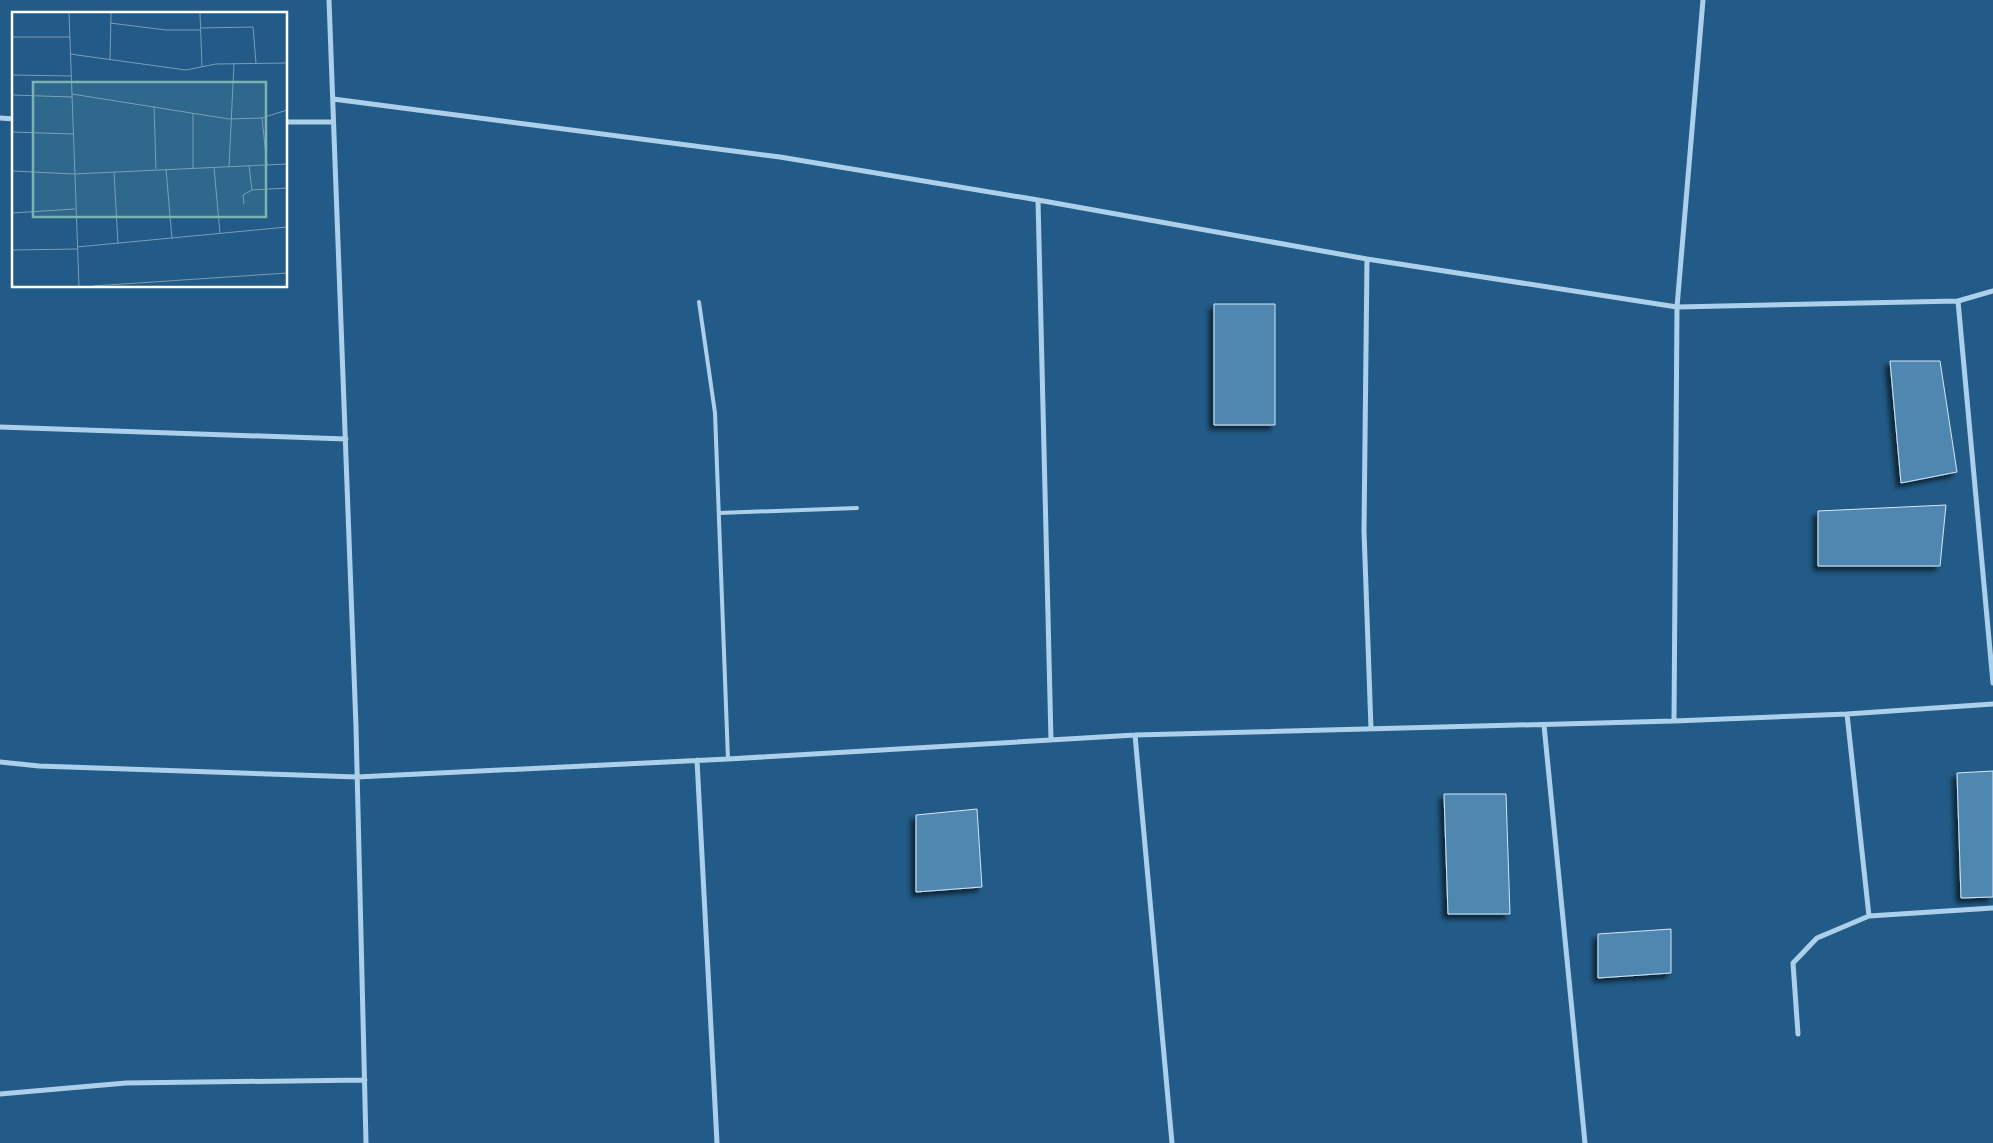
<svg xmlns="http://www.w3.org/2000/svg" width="1993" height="1143" font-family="Jost,sans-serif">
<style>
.building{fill:#4f87b1;stroke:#d1e7f7;filter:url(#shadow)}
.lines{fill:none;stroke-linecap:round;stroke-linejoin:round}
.service{stroke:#add0ea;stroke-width:4}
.minor{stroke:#add0ea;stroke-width:5}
.inset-road{fill:none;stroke:#7a9db7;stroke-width:1}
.view{fill:#7bb4af;fill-opacity:0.15;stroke:#7bb4af;stroke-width:2.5}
.inset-edge{fill:none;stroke:#fff;stroke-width:2.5}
</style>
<defs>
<filter id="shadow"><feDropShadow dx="-4.5" dy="4.5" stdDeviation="2.5" flood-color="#0009"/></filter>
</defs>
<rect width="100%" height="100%" fill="#225b87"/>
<!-- building -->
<path class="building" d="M 1214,304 L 1275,304 L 1275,425 L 1214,425 Z
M 1890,361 L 1940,361 L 1957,472 L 1901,483 Z
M 1946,505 L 1940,566 L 1818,566 L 1818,511 Z
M 1993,771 L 1993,897 L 1961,898 L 1957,773 Z
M 1444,794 L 1506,794 L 1510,914 L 1448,914 Z
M 977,809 L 982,887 L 916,892 L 916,815 Z
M 1671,929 L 1671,973 L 1598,978 L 1598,934 Z"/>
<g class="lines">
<!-- service -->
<path class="service" d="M 699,302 L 715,413 L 728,759
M 719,513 L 857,508"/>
<!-- minor -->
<path class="minor" d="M 329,0 L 356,727 L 366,1143
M 333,99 L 780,157 L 1038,200 L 1367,259 L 1677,307 L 1958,301 L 1993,291
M 0,118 L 14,119
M 286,122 L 333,122
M 1038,200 L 1051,740
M 1367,259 L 1364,531 L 1371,729
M 1958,301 L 1993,683
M 0,427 L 346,439
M 1847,714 L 1869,916
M 1674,721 L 1677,307 L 1703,0
M 1544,725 L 1585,1143
M 1135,735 L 1172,1143
M 697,760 L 717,1143
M 0,762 L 39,766 L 357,777 L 728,759 L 1135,735 L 1674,721 L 1847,714 L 1993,704
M 1798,1034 L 1793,963 L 1817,938 L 1869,916 L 1993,908
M 0,1094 L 126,1083 L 365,1080"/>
</g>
<!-- overview -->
<g transform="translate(12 12)">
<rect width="275" height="275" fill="#225b87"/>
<path class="inset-road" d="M 57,1 L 67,274M 188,1 L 190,55M 98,11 L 154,18 L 188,18M 188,16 L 241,15 L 244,51M 0,25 L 58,25M 58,42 L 174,58 L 204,52 L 275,51M 98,48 L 99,1M 0,63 L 59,64M 60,82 L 217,107 L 250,106 L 275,98M 0,83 L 60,85M 142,94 L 144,157M 181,101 L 181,156M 250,106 L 255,153M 0,120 L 61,122M 237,154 L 240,178M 217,155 L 222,51M 202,156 L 208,221M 154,157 L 160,227M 0,159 L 62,162 L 275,152M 102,160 L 106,232M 232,192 L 231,183 L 240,178 L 275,176M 0,201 L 63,197M 65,235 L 275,215M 0,238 L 65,237M 81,274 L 275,261"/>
<path class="view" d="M 21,70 L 254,70 L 254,205 L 21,205 Z"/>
<rect width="275" height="275" class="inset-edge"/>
</g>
</svg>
